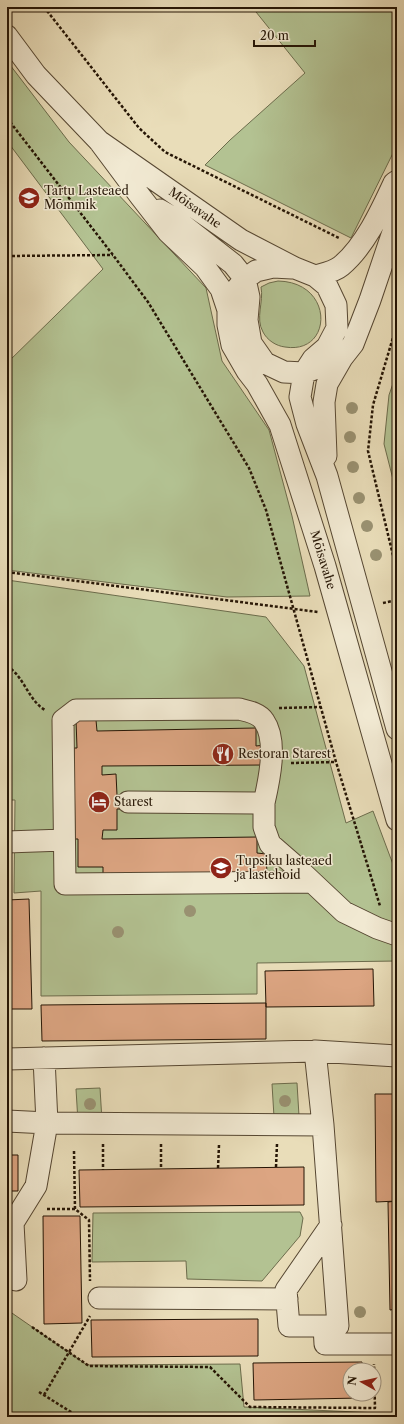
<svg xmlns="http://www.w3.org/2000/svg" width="404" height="1424" font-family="'Libre Caslon Text',serif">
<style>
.green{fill:#b3c292;stroke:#6c6c4c}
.building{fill:#dca582;stroke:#251505}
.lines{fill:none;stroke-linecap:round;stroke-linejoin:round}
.minor-casing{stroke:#564732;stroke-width:23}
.path{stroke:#251505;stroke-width:2.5;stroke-dasharray:3 2;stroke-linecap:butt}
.minor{stroke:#f1e9d2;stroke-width:21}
.tree{fill:#999171}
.labels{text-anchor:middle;stroke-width:3;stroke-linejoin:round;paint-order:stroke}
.poi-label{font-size:12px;fill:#251505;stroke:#f1e9d2;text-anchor:start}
.street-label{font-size:12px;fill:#251505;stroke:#f1e9d2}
</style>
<rect width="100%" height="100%" fill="#e9ddb9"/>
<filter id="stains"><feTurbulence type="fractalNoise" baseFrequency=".005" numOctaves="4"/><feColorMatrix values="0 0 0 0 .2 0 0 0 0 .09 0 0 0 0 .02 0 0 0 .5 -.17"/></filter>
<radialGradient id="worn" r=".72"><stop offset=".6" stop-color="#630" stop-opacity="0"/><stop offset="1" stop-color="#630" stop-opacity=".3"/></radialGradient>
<!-- green -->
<path class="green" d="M 252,7 L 397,7 L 397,145 L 351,238 L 205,165 L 230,140 L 305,73 Z
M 7,61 L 69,142 L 206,288 L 222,361 L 269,430 L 292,516 L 310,596 L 227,597 L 7,570 L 7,363 L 103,269 L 7,141 Z
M 278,281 C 335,282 333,355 285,347 C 276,346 267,340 263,332 C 255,318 264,302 261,287 L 269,283 Z
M 397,372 L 397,495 L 384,444 L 389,395 Z
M 7,580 L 266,617 L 304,666 L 346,823 L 373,811 L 397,875 L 397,961 L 257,963 L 257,994 L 41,996 L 41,891 L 14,893 L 15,800 L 7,800 Z
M 297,1083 L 299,1116 L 274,1117 L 272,1084 Z
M 100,1088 L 102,1121 L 78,1122 L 76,1089 Z
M 300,1212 L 303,1218 L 300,1236 L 262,1281 L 187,1279 L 186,1261 L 92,1262 L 93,1213 Z
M 7,1308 L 9,1311 L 87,1365 L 240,1364 L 244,1407 L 379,1413 L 397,1417 L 7,1417 Z"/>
<!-- building -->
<path class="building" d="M 76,720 L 96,720 L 97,731 L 256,728 L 256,746 L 265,745 L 265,765 L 102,766 L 102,775 L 116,774 L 117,795 L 123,795 L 123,809 L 117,809 L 117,830 L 103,830 L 102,839 L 257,837 L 257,853 L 266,854 L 267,873 L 103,874 L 103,867 L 78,867 L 78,839 L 75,839 L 74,757 L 74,748 L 77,748 Z
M 29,899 L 32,1009 L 7,1009 L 7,900 Z
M 373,969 L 374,1006 L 266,1007 L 265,971 Z
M 266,1003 L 266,1039 L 42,1041 L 41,1005 Z
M 375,1094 L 397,1094 L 397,1201 L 376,1202 Z
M 7,1155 L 18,1155 L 18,1191 L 7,1191 Z
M 304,1167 L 304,1205 L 80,1207 L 79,1170 Z
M 397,1201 L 397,1309 L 390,1310 L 388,1202 Z
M 43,1216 L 80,1216 L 82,1323 L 44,1324 Z
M 258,1319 L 258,1356 L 92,1357 L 91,1320 Z
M 362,1362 L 362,1370 L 350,1370 L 350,1394 L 362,1394 L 362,1398 L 254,1400 L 253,1363 Z"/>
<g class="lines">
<!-- minor casing -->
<g class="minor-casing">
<path id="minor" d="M 7,36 L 36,75 L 99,141 L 140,196 L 168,232 L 205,267 L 221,289 L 228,310
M 99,141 L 241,240 L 295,268 L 315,276 L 327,286 L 336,305 L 337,328 L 327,347 L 313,359 L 304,373 L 300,397 L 307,424 L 327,476 L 397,729
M 160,210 L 174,218 L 233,264 L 245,279 L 249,297 L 247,320 L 251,343 L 265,363 L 284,372 L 304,373 L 342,358
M 292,268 L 273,267 L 256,271 L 245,279 L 234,292 L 228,310 L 228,325 L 232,345 L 247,371 L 257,384 L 280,425 L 325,566 L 397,820
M 315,276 C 322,274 334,272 341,266 C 365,246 381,211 394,183 L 397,181
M 326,456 L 324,402 L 327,384 L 342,358 L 353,344 L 370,300 L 397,220
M 128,802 L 264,803 L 264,827 L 270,844 L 293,864 L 344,912 L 377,928 L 397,935
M 264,803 C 269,781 278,741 264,721 C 259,713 247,711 239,709 L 76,710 L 63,720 L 65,884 L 312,882
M 7,842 L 64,840
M 7,1059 L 315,1051 L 397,1056
M 7,1121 L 47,1123 L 323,1125 L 315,1051
M 323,1125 C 328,1192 333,1259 338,1326 L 289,1326 L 286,1290 L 331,1225
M 16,1280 L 13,1223 L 36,1186 L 47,1123 L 44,1058
M 99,1298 L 287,1299
M 324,1326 L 325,1344 L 397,1344"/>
</g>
<!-- path -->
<path class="path" d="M 44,7 L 139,128 L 165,152 L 339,238
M 7,118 L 113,255 L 148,302 L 249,468 L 266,510 L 336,762 L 380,906
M 7,256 L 113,255
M 397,324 L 373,405 L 368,451 L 397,572
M 7,572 L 318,612
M 383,603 L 397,600
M 7,666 C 24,676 28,700 45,710
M 279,708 L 321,707
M 291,763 L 336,762
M 393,955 L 397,970
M 103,1144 L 103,1170
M 161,1144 L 161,1169
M 74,1151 L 75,1209
M 276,1167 L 277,1144
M 218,1168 L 219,1145
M 47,1209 L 75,1209 L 89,1220 L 90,1281
M 32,1327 L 89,1366 L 210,1367 L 250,1407 L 375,1408 L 374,1364
M 39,1392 L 79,1417
M 44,1395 L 90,1316"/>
<!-- minor -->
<use href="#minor" class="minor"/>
</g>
<!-- trees -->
<g class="tree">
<circle cx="352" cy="408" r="6"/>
<circle cx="350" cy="437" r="6"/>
<circle cx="353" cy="467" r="6"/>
<circle cx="359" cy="498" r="6"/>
<circle cx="367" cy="526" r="6"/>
<circle cx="376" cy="555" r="6"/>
<circle cx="190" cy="911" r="6"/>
<circle cx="118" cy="932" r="6"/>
<circle cx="285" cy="1101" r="6"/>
<circle cx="90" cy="1104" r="6"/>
<circle cx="360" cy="1312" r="6"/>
</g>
<!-- icons -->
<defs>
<g id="school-disc" transform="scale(1.15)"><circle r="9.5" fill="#8f2418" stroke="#f1e9d2"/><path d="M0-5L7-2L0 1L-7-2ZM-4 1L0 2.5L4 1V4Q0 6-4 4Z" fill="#fff"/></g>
<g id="restaurant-disc" transform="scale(1.15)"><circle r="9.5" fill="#8f2418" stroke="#f1e9d2"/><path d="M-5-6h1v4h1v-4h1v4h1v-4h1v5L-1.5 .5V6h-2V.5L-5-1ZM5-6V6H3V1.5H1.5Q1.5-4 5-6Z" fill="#fff"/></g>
<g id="hotel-disc" transform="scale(1.15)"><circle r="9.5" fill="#8f2418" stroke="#f1e9d2"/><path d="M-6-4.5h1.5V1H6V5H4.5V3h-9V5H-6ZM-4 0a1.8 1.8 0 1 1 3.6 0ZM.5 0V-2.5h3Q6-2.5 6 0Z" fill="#fff"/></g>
</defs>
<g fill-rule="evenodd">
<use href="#school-disc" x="29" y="198"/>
<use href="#restaurant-disc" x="223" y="754"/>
<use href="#hotel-disc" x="99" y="802"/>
<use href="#school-disc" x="221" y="868"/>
</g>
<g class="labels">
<!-- poi labels -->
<g class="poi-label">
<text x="44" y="195">Tartu Lasteaed<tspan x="44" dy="14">Mõmmik</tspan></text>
<text x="238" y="758">Restoran Starest</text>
<text x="114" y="806">Starest</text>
<text x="236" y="865">Tupsiku lasteaed<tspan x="236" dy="14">ja lastehoid</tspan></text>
</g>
<!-- street labels -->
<g class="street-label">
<text transform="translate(195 208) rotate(35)" y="4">Mõisavahe</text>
<text transform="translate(323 560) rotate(73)" y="4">Mõisavahe</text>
</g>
</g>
<!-- margin -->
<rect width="404" height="1424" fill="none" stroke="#e9ddb9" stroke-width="24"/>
<rect x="8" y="8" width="388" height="1408" fill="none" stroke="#251505" stroke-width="2"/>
<rect x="12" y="12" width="380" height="1400" fill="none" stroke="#251505"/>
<!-- north arrow -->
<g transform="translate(362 1382) rotate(278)"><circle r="19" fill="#f1e9d2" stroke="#9f9480"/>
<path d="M0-3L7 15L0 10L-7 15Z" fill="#8f2418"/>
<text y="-6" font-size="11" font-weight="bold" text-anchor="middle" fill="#251505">N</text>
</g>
<!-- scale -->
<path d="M254 40v6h61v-6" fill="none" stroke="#251505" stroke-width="2"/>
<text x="260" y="40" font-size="12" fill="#251505" stroke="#f1e9d2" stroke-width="3" paint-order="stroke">20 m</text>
<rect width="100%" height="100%" filter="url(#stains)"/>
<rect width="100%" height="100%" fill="url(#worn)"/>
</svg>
